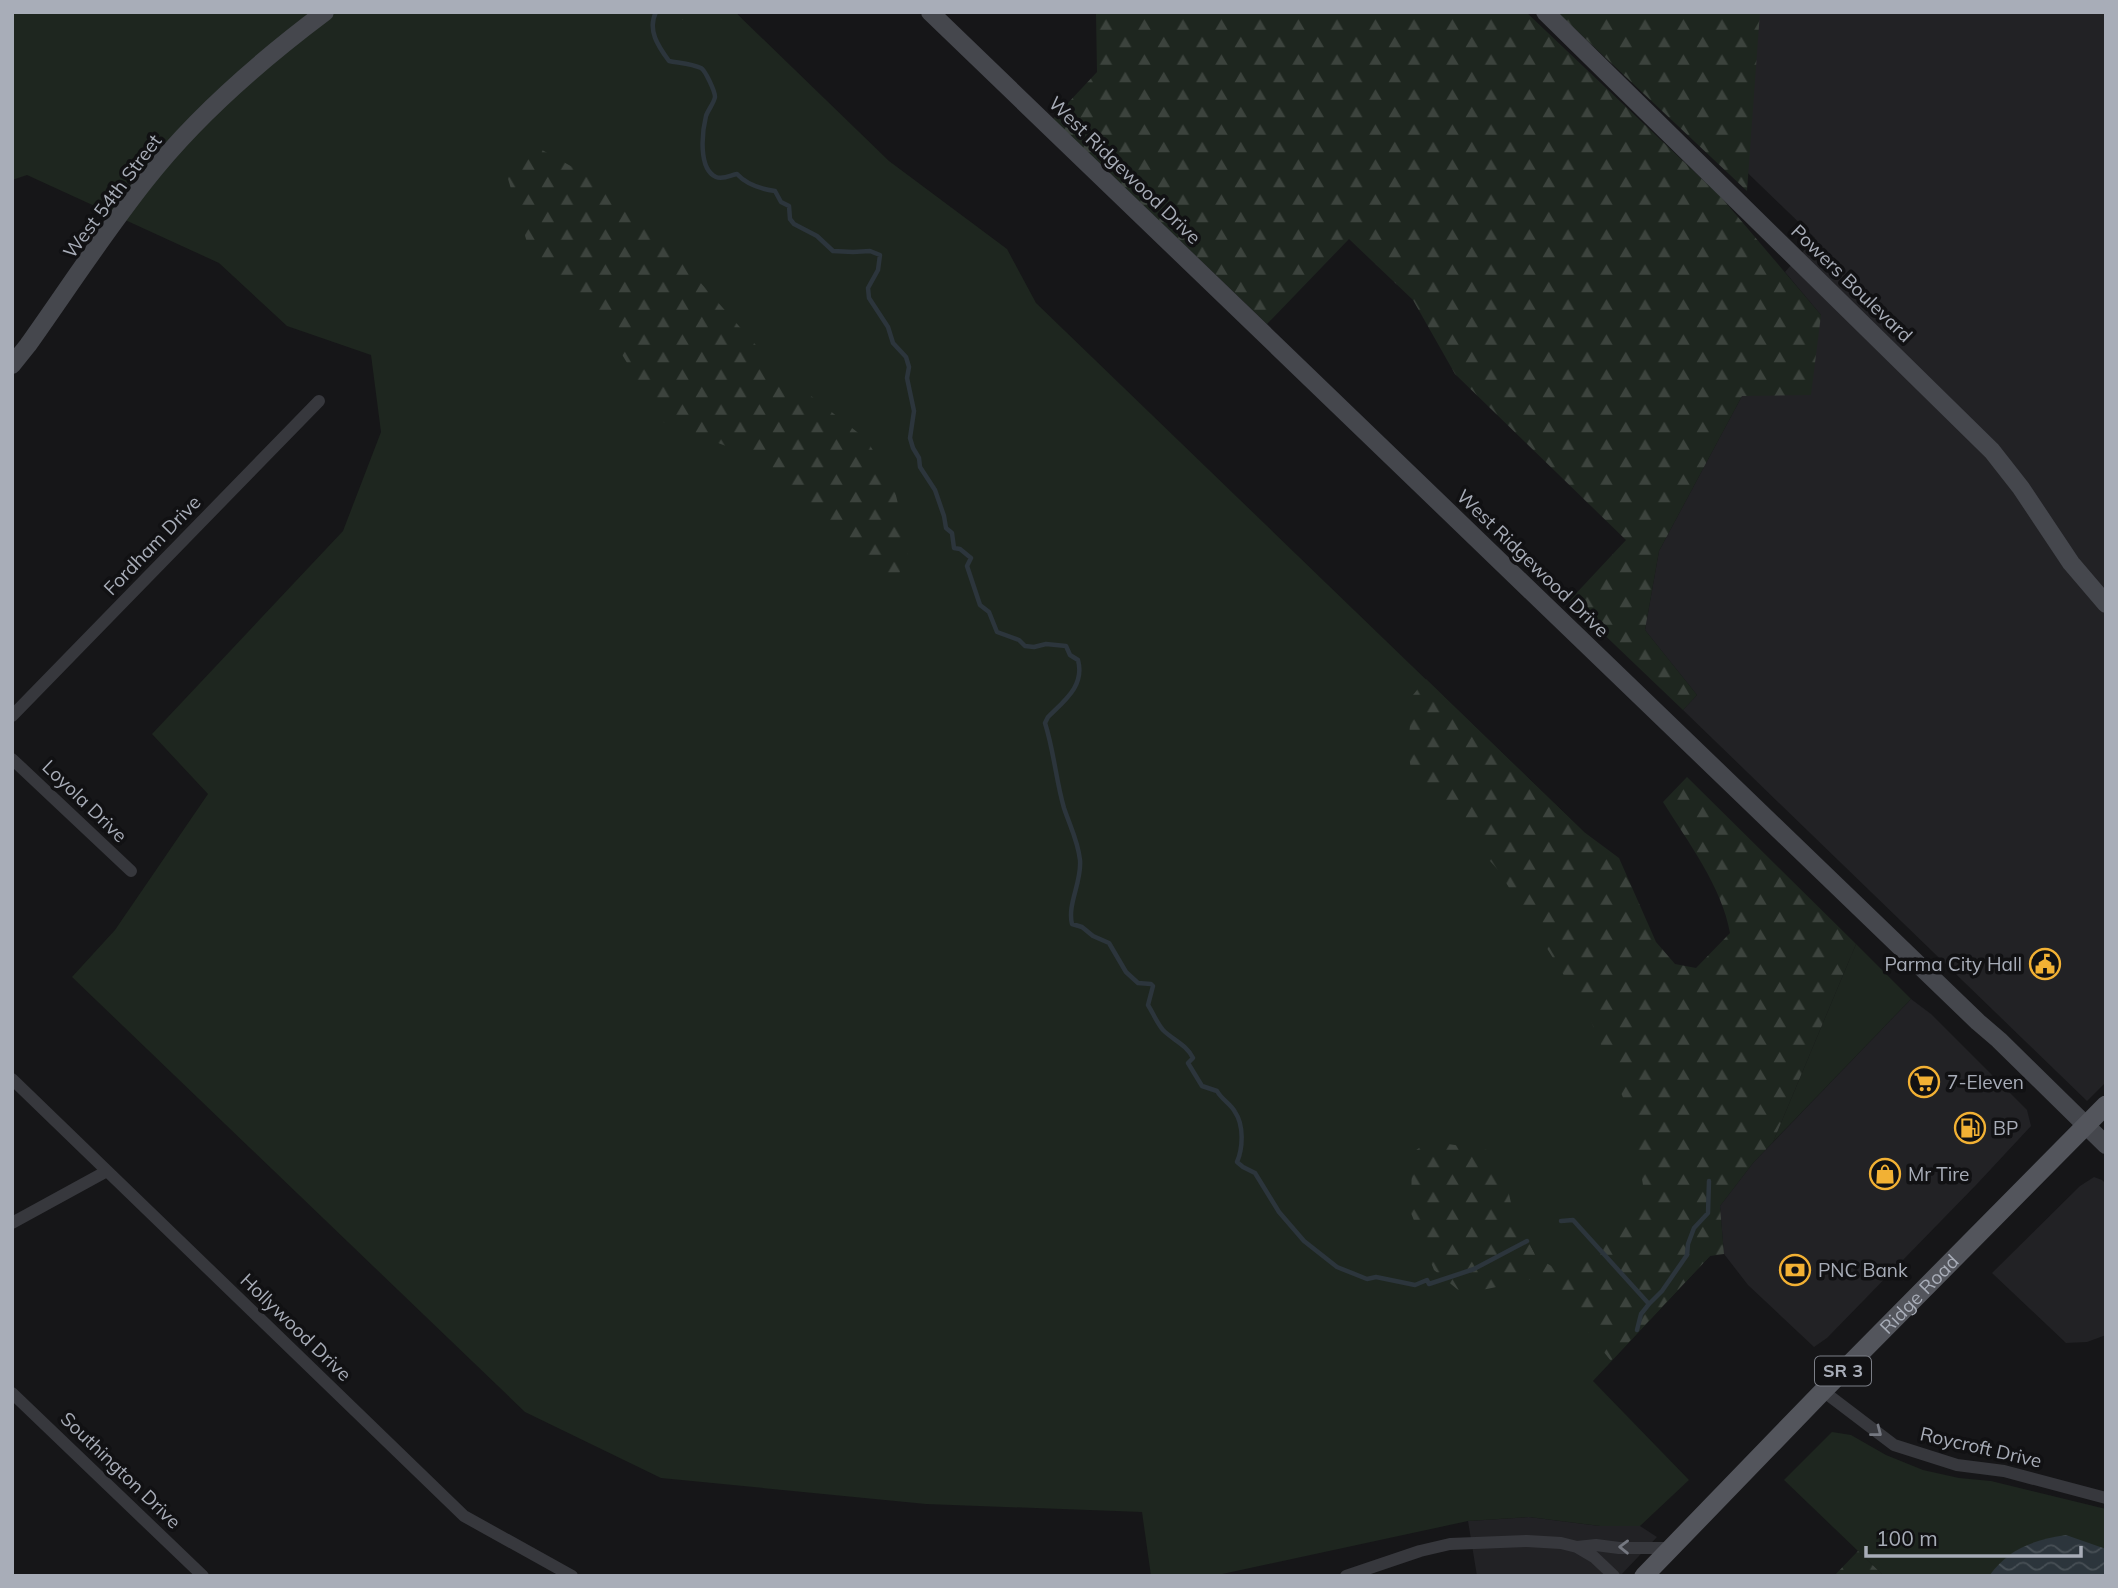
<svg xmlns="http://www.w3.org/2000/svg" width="2118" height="1588" font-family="Mulish,sans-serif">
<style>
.built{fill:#222225}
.green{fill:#1e261f}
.forest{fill:url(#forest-firs)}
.water{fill:url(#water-waves)}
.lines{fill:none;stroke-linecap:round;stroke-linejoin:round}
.stream{stroke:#2c353c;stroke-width:4.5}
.street{stroke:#37383d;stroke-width:12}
.secondary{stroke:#45474d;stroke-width:18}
.primary{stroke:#53555c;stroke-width:19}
.oneway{stroke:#757881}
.labels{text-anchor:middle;stroke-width:7;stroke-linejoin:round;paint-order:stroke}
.shield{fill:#111113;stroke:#7b7e86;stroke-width:2}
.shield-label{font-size:18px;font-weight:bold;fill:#a8adb8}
.street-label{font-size:19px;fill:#a8adb8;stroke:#111113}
.poi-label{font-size:19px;fill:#a8adb8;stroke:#111113;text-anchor:start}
</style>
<defs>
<pattern id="forest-firs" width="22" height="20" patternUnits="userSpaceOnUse" patternTransform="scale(1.75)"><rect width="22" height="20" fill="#1e261f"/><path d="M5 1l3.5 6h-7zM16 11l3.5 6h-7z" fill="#3c433d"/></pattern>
<pattern id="water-waves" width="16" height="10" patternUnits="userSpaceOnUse" patternTransform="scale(1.75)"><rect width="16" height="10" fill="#2c353c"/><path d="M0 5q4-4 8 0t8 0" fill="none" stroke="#485056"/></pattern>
</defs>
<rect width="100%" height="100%" fill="#161618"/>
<!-- built -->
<path class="built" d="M 1581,12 L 2106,12 L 2106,1082 L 2087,1101 L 1683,710 L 1697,695 L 1645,630 L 1659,551 L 1742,396 L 1821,315 L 1785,272 L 1815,238 Z
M 1911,999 L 1931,1014 L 2027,1110 L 2031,1126 L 1977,1184 L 1827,1338 L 1814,1347 L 1748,1285 L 1724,1254 L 1720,1206 L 1753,1163 Z
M 2094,1177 L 2102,1180 L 2106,1184 L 2106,1335 L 2087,1342 L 2066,1343 L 1992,1273 L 2080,1186 Z
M 1529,1517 L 1600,1526 L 1640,1526 L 1657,1537 L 1620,1576 L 1477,1576 L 1468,1521 Z"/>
<!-- green -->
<path class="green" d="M 12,12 L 735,12 L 889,161 L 1007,249 L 1036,303 L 1584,832 L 1710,1256 L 1593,1381 L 1689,1480 L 1640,1526 L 1600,1526 L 1529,1517 L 1468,1521 L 1213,1576 L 1151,1576 L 1142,1512 L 926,1504 L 661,1478 L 525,1412 L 72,977 L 115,930 L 208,794 L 152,734 L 343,531 L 381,432 L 371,355 L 287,326 L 219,263 L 27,175 L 12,180 Z
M 1856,944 L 1911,999 L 1773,1142 Z
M 1832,1432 L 1851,1435 L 1886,1455 L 1923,1470 L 1959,1478 L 1991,1481 L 2106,1509 L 2106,1576 L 1884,1576 L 1784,1480 Z"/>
<!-- forest -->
<path class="forest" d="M 650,12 L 735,12 L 742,19 L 676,20 Z
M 1096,12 L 1526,12 L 1721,197 L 1821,315 L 1811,395 L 1742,396 L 1659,551 L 1645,630 L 1697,695 L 1683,710 L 1569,601 L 1626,540 L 1455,374 L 1413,300 L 1349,239 L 1267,324 L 1053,119 L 1097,72 Z
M 1557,12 L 1760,12 L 1747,191 Z
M 526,141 L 635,202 L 675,254 L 778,370 L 866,439 L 893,483 L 909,550 L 891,593 L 819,526 L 747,454 L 663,422 L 598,315 L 529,249 L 506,172 Z
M 1426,679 L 1584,832 L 1619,858 L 1656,942 L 1675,964 L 1696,968 L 1730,933 C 1722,887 1688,842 1663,802 L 1687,777 L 1856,944 L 1773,1142 L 1753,1163 L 1720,1206 L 1724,1254 L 1710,1256 L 1611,1361 L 1562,1299 L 1534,1279 L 1463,1294 L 1434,1270 L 1411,1213 L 1412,1153 L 1429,1141 L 1493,1151 L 1504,1172 L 1511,1203 L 1536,1257 L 1560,1271 L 1585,1264 L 1621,1229 L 1643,1185 L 1632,1119 L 1588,1014 L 1498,870 L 1411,771 L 1408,746 L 1413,695 Z
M 1858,1551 L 1884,1576 L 1834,1576 Z"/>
<!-- water -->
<path class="water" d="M 2066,1535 L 2106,1549 L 2106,1576 L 1989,1576 C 2009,1548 2034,1540 2066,1535 Z"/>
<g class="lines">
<!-- stream -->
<path class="stream" d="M 656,12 C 647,30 658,46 669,61 C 679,63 692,64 701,68 C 705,70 715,91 715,97 C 714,103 708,110 706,116 C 702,132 698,169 716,177 C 723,180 731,175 737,174 C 747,185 761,189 775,191 L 781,202 L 789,206 L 790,219 L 794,224 L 817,236 L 833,251 L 853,252 L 870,251 L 880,255 L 878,270 L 868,288 L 869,298 L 888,327 L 893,343 L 906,357 L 909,367 L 907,378 L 914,411 L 910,438 L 913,448 L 919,458 L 920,467 L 935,490 L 944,516 L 946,528 L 952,533 L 954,548 L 960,549 L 971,558 L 967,566 L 980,605 L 989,612 L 997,632 L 1019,640 L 1025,646 L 1034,647 L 1046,644 L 1066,646 L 1070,655 L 1078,660 C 1085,686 1064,701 1048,717 L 1045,723 C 1054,751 1056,781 1064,808 C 1070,826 1078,841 1080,860 C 1082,882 1067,904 1072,924 L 1082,927 L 1093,936 L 1109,943 L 1126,972 L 1138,983 L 1151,984 L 1153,986 L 1148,1005 C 1153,1013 1157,1023 1163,1030 C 1173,1040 1187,1045 1193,1058 L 1188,1063 L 1202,1086 L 1217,1091 C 1222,1100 1231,1104 1235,1112 C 1244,1125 1243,1148 1237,1162 L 1243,1167 L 1255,1173 L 1279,1212 L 1304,1241 L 1337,1267 L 1367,1279 L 1376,1277 L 1415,1285 L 1427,1280 L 1429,1284 L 1474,1269 L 1527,1241
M 1561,1221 L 1573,1220 L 1649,1304 L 1641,1314 L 1637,1330
M 1649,1304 L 1662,1291 L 1687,1255 L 1688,1244 L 1694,1228 L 1708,1213 L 1709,1181"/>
<!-- street -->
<path class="street" d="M 12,716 L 319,401
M 12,759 L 131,871
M 12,1079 L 464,1516 L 572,1576
M 12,1223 L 107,1171
M 1823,1391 L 1894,1445 L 1957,1465 L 2004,1471 L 2106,1498
M 12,1393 L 203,1576
M 1577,1547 L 1596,1545 L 1619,1548 L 1672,1548
M 1346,1576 L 1420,1551 L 1450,1544 L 1527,1541 L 1561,1543 L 1577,1547 L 1594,1557 L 1614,1576"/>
<!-- secondary -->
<path class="secondary" d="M 930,12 L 1978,1022 L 1999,1040 L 2106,1145
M 1545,12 L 1992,451 L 2021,488 L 2071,563 L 2106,604
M 12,365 L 28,345 C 67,290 104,233 146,180 C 195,117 261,60 325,12"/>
<!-- primary -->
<path class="primary" id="s1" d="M 1644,1576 L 1823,1391 L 2106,1105"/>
</g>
<!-- one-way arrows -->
<defs><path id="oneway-chevron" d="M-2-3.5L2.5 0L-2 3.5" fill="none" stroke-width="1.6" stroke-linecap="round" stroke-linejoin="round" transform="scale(1.75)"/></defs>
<g class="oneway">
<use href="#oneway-chevron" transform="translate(1877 1432) rotate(38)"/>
<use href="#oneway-chevron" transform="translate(1624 1547) rotate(-179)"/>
</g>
<!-- icons -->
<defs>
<g id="civic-ring" transform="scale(1.575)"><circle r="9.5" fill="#111113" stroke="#f2b134" stroke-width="1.5"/><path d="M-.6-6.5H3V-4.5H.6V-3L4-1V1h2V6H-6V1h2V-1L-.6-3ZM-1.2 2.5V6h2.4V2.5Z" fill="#f2b134"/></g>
<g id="supermarket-ring" transform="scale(1.575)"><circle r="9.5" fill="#111113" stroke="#f2b134" stroke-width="1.5"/><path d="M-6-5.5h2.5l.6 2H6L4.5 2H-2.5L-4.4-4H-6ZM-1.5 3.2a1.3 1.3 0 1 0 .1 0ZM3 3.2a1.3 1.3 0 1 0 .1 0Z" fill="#f2b134"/></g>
<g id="fuel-ring" transform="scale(1.575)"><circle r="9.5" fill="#111113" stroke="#f2b134" stroke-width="1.5"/><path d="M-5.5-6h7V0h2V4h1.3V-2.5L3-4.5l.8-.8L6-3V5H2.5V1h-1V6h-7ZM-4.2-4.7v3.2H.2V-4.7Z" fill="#f2b134"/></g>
<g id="shop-ring" transform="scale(1.575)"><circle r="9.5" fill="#111113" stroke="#f2b134" stroke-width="1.5"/><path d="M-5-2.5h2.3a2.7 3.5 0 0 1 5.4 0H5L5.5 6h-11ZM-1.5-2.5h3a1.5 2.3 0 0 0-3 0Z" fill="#f2b134"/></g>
<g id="bank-ring" transform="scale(1.575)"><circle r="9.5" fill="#111113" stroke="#f2b134" stroke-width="1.5"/><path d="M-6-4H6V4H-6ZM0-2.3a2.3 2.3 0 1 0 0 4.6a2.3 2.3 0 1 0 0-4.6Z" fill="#f2b134"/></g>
</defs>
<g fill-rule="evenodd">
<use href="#civic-ring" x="2045" y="964"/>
<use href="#supermarket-ring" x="1924" y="1082"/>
<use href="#fuel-ring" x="1970" y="1128"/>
<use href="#shop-ring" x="1885" y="1174"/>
<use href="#bank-ring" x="1795" y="1270"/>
</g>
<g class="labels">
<!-- shield labels -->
<rect class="shield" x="1815" y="1356.5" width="56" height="29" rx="5"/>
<g class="shield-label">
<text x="1843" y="1377">SR 3</text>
</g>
<!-- street labels -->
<g class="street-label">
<text transform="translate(1125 170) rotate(44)" y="7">West Ridgewood Drive</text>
<text transform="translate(112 196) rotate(-53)" y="7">West 54th Street</text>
<text transform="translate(1852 283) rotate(44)" y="7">Powers Boulevard</text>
<text transform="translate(152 545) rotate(-46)" y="7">Fordham Drive</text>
<text transform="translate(1533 563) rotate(44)" y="7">West Ridgewood Drive</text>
<text transform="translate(85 801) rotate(44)" y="7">Loyola Drive</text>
<text dy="7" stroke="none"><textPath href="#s1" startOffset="394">Ridge Road</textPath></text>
<text transform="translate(296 1327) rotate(44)" y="7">Hollywood Drive</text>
<text transform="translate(1981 1447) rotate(13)" y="7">Roycroft Drive</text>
<text transform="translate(121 1470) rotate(44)" y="7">Southington Drive</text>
</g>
<!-- poi labels -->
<g class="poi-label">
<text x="2022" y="971" text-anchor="end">Parma City Hall</text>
<text x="1947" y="1089">7-Eleven</text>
<text x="1993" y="1135">BP</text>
<text x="1908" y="1181">Mr Tire</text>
<text x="1818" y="1277">PNC Bank</text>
</g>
</g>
<!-- border -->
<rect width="2118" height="1588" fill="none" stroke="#a8adb8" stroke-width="28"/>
<!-- scale -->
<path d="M1866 1546v10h215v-10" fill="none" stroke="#a8adb8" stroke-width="3.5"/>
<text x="1876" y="1546" font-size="21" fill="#a8adb8" stroke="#111113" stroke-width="5" paint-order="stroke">100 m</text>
</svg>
